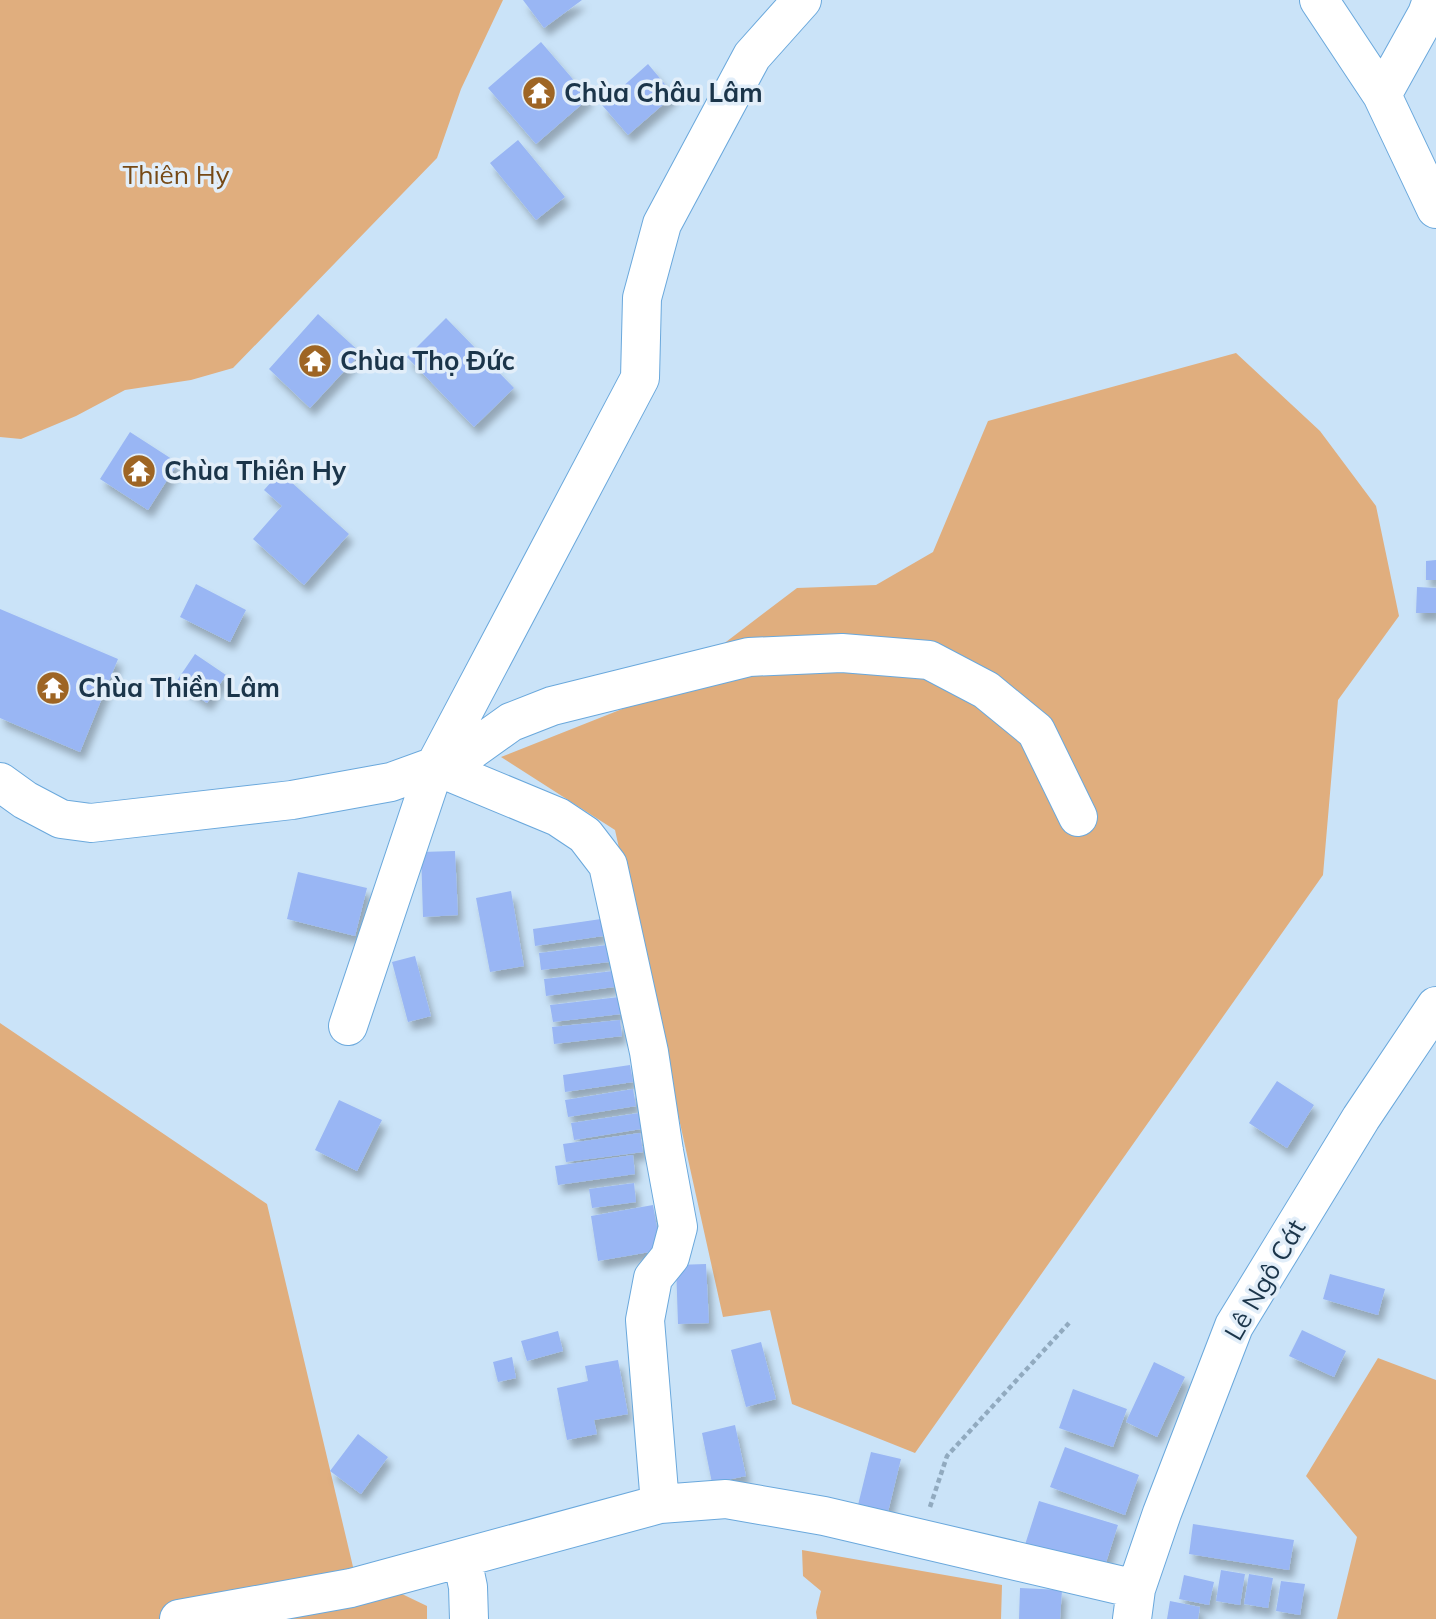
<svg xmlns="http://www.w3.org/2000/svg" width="1436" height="1619" font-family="Mulish,sans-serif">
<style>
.green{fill:#e0ae7e}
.building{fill:#99b6f4;filter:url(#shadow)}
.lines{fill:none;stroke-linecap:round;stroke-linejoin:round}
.minor-casing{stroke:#6aa8dc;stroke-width:40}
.path{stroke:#91aabf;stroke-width:4.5;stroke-dasharray:5 3.5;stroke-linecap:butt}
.minor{stroke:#fff;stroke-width:38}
.labels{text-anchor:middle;stroke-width:7;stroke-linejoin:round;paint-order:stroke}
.poi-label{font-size:26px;font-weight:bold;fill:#1b354a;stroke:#e2eef9;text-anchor:start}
.park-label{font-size:26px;fill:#774a16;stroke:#e2eef9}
.street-label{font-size:26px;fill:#1b354a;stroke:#e2eef9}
</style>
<defs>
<filter id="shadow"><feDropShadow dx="4.5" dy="8" stdDeviation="3.5" flood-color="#0004"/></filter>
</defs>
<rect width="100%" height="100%" fill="#cae3f8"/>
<!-- green -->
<path class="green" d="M 0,0 L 503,0 L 461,89 L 437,158 L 233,368 L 191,380 L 125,390 L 76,416 L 21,439 L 0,437 Z
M 1236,353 L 1320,431 L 1376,506 L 1399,616 L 1338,700 L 1323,875 L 915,1453 L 792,1404 L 770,1310 L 723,1317 L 615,830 L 501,757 L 655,696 L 797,588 L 876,585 L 933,552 L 988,421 Z
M 0,1023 L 267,1204 L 354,1571 L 427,1606 L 427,1619 L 0,1619 Z
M 1378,1358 L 1436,1380 L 1436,1619 L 1337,1619 L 1357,1537 L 1306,1476 Z
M 802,1550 L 1002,1585 L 1001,1619 L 817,1619 L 816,1612 L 821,1591 L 803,1576 Z"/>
<!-- building -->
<path class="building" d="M 523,0 L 582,0 L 544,28 Z
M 541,42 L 589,98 L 536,144 L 488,88 Z
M 648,64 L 674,95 L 628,135 L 602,105 Z
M 518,140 L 565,197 L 536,220 L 490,163 Z
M 318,314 L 361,353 L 310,408 L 269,369 Z
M 446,318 L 514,388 L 474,427 L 407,357 Z
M 130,432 L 178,463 L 148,510 L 100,479 Z
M 280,472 L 349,534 L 304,585 L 253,539 L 282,506 L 264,490 Z
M 1436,560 L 1436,580 L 1426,580 L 1426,561 Z
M 196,584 L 246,610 L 230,642 L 180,617 Z
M 1417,587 L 1436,588 L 1436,613 L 1416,613 Z
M 0,609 L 118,659 L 80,752 L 0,718 Z
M 195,654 L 226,675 L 207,703 L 176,682 Z
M 455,851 L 458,915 L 423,917 L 421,852 Z
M 298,872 L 367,888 L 355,936 L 287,919 Z
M 511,891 L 524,966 L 490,972 L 476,898 Z
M 601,919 L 603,936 L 535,946 L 533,929 Z
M 607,945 L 609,962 L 541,970 L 539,953 Z
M 415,956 L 431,1016 L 408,1022 L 392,962 Z
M 613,971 L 614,987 L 546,996 L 544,979 Z
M 619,997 L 621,1014 L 553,1022 L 550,1005 Z
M 620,1020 L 622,1036 L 554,1044 L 552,1027 Z
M 630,1065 L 633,1082 L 565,1092 L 563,1075 Z
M 1277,1081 L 1314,1105 L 1287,1148 L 1249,1123 Z
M 633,1089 L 636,1106 L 568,1117 L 565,1100 Z
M 339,1100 L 382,1120 L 357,1171 L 315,1150 Z
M 639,1113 L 641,1129 L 574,1140 L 571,1123 Z
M 640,1133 L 643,1152 L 566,1162 L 563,1144 Z
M 633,1155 L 635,1174 L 558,1185 L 555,1166 Z
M 634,1183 L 636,1202 L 592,1208 L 589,1189 Z
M 653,1205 L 661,1250 L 598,1261 L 591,1216 Z
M 706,1264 L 709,1323 L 678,1324 L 676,1265 Z
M 1330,1274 L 1385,1289 L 1378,1315 L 1323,1299 Z
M 1302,1330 L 1346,1351 L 1334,1377 L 1289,1356 Z
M 558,1331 L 563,1351 L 527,1361 L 521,1341 Z
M 761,1342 L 776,1399 L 746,1407 L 731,1350 Z
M 512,1357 L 516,1378 L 498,1382 L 493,1362 Z
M 618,1360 L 628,1414 L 594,1420 L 597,1434 L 567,1440 L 557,1388 L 588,1381 L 585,1366 Z
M 1154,1362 L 1185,1377 L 1157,1437 L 1126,1422 Z
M 1073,1389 L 1127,1409 L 1113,1447 L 1059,1428 Z
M 735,1425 L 746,1476 L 712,1483 L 702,1433 Z
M 358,1434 L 388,1457 L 361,1494 L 330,1471 Z
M 1065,1447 L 1139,1475 L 1125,1515 L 1050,1487 Z
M 871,1452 L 901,1459 L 887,1516 L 857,1509 Z
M 1039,1501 L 1118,1525 L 1102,1575 L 1023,1551 Z
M 1193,1524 L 1294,1540 L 1289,1570 L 1189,1554 Z
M 1221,1570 L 1245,1574 L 1240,1605 L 1216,1601 Z
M 1249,1574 L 1273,1578 L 1268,1608 L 1244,1604 Z
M 1184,1575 L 1214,1582 L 1209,1605 L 1179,1599 Z
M 1281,1581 L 1305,1584 L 1300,1615 L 1276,1611 Z
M 1020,1588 L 1062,1590 L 1060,1619 L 1019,1619 Z
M 1170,1601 L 1200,1607 L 1198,1619 L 1167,1619 Z"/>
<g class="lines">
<!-- minor casing -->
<g class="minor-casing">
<path id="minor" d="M 1319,0 L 1382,95 L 1436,209
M 1382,95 L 1427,14 L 1432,0
M 435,766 L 558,817 L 585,835 L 608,865 L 649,1052 L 664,1151 L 678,1227 L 670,1257 L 653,1278 L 645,1320 L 660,1504
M 0,782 L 25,800 L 61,819 L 91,823 L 292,800 L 391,782 L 435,766 L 640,378 L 642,298 L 662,224 L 752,56 L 802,0
M 348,1026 L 435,766 L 469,752 L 511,722 L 552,706 L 749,657 L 842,653 L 929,660 L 986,690 L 1036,731 L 1078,817
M 462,1558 L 468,1587 L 469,1619
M 179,1619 L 351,1588 L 660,1504 L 726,1499 L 824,1516 L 1136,1589
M 1132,1619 L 1136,1589 L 1162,1513 L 1234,1326 L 1361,1118 L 1436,1006"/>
</g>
<!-- path -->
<path class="path" d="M 930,1507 L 947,1456 L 1069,1323"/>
<!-- minor -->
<use href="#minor" class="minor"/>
</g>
<!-- icons -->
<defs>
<g id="temple-disc" transform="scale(1.75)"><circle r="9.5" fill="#9e6524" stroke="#e2eef9"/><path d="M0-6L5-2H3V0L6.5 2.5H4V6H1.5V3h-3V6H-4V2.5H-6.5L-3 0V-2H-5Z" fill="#fff"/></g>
</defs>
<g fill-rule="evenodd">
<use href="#temple-disc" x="539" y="93"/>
<use href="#temple-disc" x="315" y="361"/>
<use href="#temple-disc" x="139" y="471"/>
<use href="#temple-disc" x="53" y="688"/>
</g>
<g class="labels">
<!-- poi labels -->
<g class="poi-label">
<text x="564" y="102">Chùa Châu Lâm</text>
<text x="340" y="370">Chùa Thọ Đức</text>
<text x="164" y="480">Chùa Thiên Hy</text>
<text x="78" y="697">Chùa Thiền Lâm</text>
</g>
<!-- park labels -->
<g class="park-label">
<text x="176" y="184">Thiên Hy</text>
</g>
<!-- street labels -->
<g class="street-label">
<text transform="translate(1265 1280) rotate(-60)" y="9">Lê Ngô Cát</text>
</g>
</g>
</svg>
